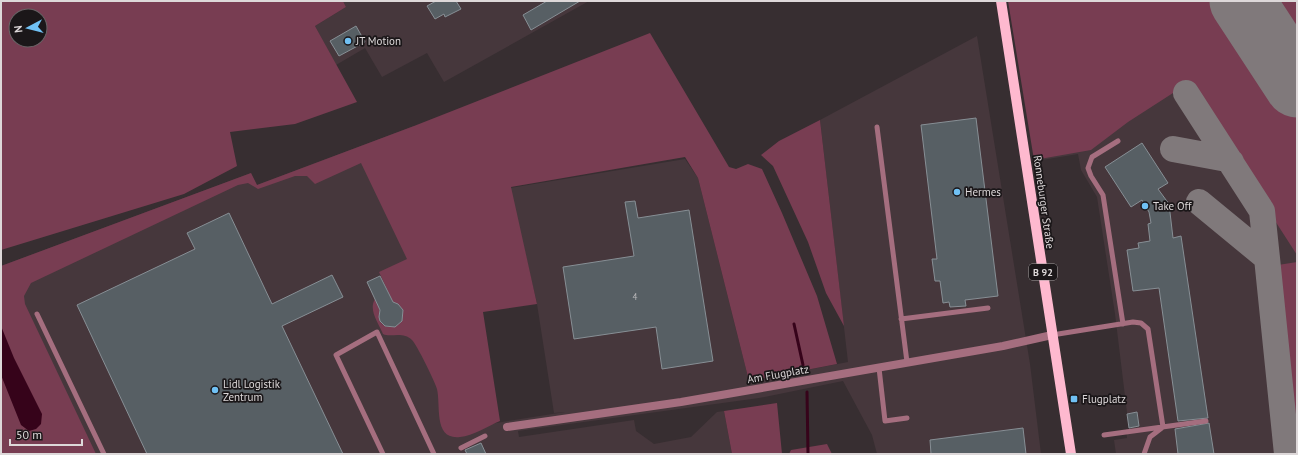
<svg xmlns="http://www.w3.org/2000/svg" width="1298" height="455" font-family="'PT Sans',sans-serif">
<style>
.built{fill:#46373c}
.green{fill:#783d52;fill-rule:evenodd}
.water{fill:#36031a}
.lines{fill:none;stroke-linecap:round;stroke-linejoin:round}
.stream{stroke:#36031a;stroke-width:3}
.taxiway{stroke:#80797b;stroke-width:26}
.runway{stroke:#80797b;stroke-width:65}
.building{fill:#575f64;stroke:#878f95}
.lane{stroke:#a56e7f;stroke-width:5}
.street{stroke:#a56e7f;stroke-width:8}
.primary{stroke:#feb9cf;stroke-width:10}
.poi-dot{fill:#70c1f4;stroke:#1b1719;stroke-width:1.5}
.labels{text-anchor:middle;stroke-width:3.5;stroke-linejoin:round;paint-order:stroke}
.number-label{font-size:9px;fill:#bcbabc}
.shield{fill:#1b1719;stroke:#a39e9f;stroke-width:1}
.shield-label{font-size:10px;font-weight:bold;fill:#ddd8d9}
.poi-label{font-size:11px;fill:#ddd8d9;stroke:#1b1719;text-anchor:start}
.street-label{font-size:11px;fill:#ddd8d9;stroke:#1b1719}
</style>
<rect width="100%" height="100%" fill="#372e31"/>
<!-- built -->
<path class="built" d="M 343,1 L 589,1 L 444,82 L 427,53 L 382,77 L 365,48 L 336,65 L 315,26 L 346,7 Z
M 1011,1 L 1297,1 L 1297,454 L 1116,454 L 1114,440 L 1127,438 L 1126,429 L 1129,429 L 1115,314 L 1097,197 L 1081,170 L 1078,154 L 1036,161 Z
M 977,36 L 1030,364 L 1041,454 L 877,454 L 872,435 L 843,381 L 759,398 L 518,431 L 519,437 L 634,420 L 636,431 L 654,444 L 691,437 L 717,412 L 724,411 L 732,454 L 70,454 L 1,266 L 251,173 L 257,185 L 414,126 L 465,428 L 565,412 L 554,413 L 537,304 L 510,188 L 685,159 L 698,178 L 749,381 L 848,362 L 820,120 Z"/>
<!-- green -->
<path class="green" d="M 1,1 L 343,1 L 346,7 L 315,26 L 357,102 L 295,124 L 230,132 L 237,166 L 184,194 L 1,250 ZM 16,16 L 40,16 L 40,40 L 16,40 Z
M 1008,1 L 1221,1 L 1297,118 L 1297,255 L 1187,84 L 1128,122 L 1091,150 L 1034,160 Z
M 1263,1 L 1297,1 L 1297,54 Z
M 650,33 L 729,167 L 736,169 L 748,164 L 762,169 L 782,213 L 817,296 L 837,364 L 749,381 L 698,178 L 685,157 L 511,187 L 537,304 L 483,312 L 500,421 C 488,426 473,436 460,437 C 433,440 441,406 437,389 C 435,382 417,345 412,340 C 403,331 390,338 383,334 C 379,324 368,310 375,299 C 376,302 379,305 379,308 C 380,312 378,317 380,321 C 385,330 396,328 402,321 L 403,310 L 398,304 L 393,302 L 379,272 L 407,259 L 361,163 L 315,184 L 307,176 L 295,176 L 258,189 L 248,183 L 238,185 L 31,283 L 24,296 L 25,304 L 96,454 L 1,454 L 1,266 L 251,173 L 257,185 L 414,126 Z
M 820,120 L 844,326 L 826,293 L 808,242 L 773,166 L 761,155 L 779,141 Z
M 1297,262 L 1297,429 L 1292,420 L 1275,279 L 1278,265 Z
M 777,403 L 782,454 L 732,454 L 724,411 Z
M 827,444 L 832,454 L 789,454 L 791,450 Z"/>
<!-- water -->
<path class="water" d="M 1,326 L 14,358 L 42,414 L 41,424 L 36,429 L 29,431 L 21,425 L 1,375 Z"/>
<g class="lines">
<!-- stream -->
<path class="stream" d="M 794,324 L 803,365
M 807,392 L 808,454"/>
<!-- taxiway -->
<path class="taxiway" d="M 1186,93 L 1262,211 L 1267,258
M 1173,149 L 1227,159 L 1231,162
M 1199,202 L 1267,258 L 1287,454"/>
<!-- runway -->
<path class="runway" d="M 1242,1 L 1297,85"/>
</g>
<!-- building -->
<path class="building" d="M 436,1 L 456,1 L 461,9 L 445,17 L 444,14 L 435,19 L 427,6 Z
M 547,1 L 580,1 L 531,30 L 523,15 Z
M 356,26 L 365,42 L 339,56 L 330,41 Z
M 976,118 L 998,296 L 965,300 L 966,306 L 950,307 L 949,302 L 943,303 L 940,281 L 935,281 L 932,259 L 937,259 L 921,125 Z
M 1142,143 L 1168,183 L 1158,189 L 1169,204 L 1173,238 L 1181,236 L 1208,418 L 1178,421 L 1159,288 L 1133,291 L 1127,250 L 1139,248 L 1138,243 L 1150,241 L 1148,224 L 1151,223 L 1149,212 L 1142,200 L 1131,207 L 1105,167 Z
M 635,201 L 638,218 L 689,210 L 713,361 L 662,369 L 656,327 L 574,339 L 563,267 L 634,256 L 625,202 Z
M 229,213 L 272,304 L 332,275 L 343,297 L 282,326 L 343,454 L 147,454 L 77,305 L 195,249 L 187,233 Z
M 380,276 L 393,302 L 398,304 L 403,310 L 402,321 L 395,327 L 385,326 L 380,321 L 379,317 L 380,310 L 367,282 Z
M 1137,412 L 1139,426 L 1129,428 L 1127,414 Z
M 1209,423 L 1214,454 L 1178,454 L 1175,429 Z
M 1023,428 L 1026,454 L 931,454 L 930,440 Z
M 481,443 L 486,454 L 467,454 L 465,450 Z"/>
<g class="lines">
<!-- lane -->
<path class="lane" d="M 877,127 L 907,362
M 1118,141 L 1092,157 L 1088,168 L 1091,176 L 1103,195 L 1123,324
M 37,314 L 104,454
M 901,319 L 988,308
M 1052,335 L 1133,322 L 1141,323 L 1148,329 L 1163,427 L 1150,437 L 1144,454
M 879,368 L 885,421 L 907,418
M 1104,435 L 1206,421
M 461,448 L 485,436
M 383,454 L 336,355 L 377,332 L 434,454"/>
<!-- street -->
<path class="street" d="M 507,427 L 681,402 L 1003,346 L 1052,335"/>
<!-- primary -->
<path class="primary" d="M 1001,1 L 1071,454"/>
</g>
<!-- markers -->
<g class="poi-dot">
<circle cx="348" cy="41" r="4"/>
<circle cx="957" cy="192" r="4"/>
<circle cx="1145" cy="206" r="4"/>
<circle cx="215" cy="390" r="4"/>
<rect x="1070" y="395" width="8" height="8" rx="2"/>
</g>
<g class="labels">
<!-- number labels -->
<g class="number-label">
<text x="635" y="300">4</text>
</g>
<!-- shield labels -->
<rect class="shield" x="1029" y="264" width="28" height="16" rx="3"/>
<g class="shield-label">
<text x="1043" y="276">B 92</text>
</g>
<!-- poi labels -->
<g class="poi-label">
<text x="356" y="45">JT Motion</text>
<text x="965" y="196">Hermes</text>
<text x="1153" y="210">Take Off</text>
<text x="223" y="388">Lidl Logistik<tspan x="223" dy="13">Zentrum</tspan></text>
<text x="1082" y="403">Flugplatz</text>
</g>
<!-- street labels -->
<g class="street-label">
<text transform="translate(1044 202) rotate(82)" y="4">Ronneburger Straße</text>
<text transform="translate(778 374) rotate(-10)" y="4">Am Flugplatz</text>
</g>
</g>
<!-- border -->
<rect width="1298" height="455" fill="none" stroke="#ddd8d9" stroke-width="4"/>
<!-- north arrow -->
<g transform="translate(28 28) rotate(263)"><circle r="19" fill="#1b1719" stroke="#696466"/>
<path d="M0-3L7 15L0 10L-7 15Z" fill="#70c1f4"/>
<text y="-6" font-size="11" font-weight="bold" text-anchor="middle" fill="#ddd8d9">N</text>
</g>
<!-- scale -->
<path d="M10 439v6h72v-6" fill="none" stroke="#ddd8d9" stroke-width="2"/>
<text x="16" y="439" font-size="12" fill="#ddd8d9" stroke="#1b1719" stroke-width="3" paint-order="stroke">50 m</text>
</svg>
